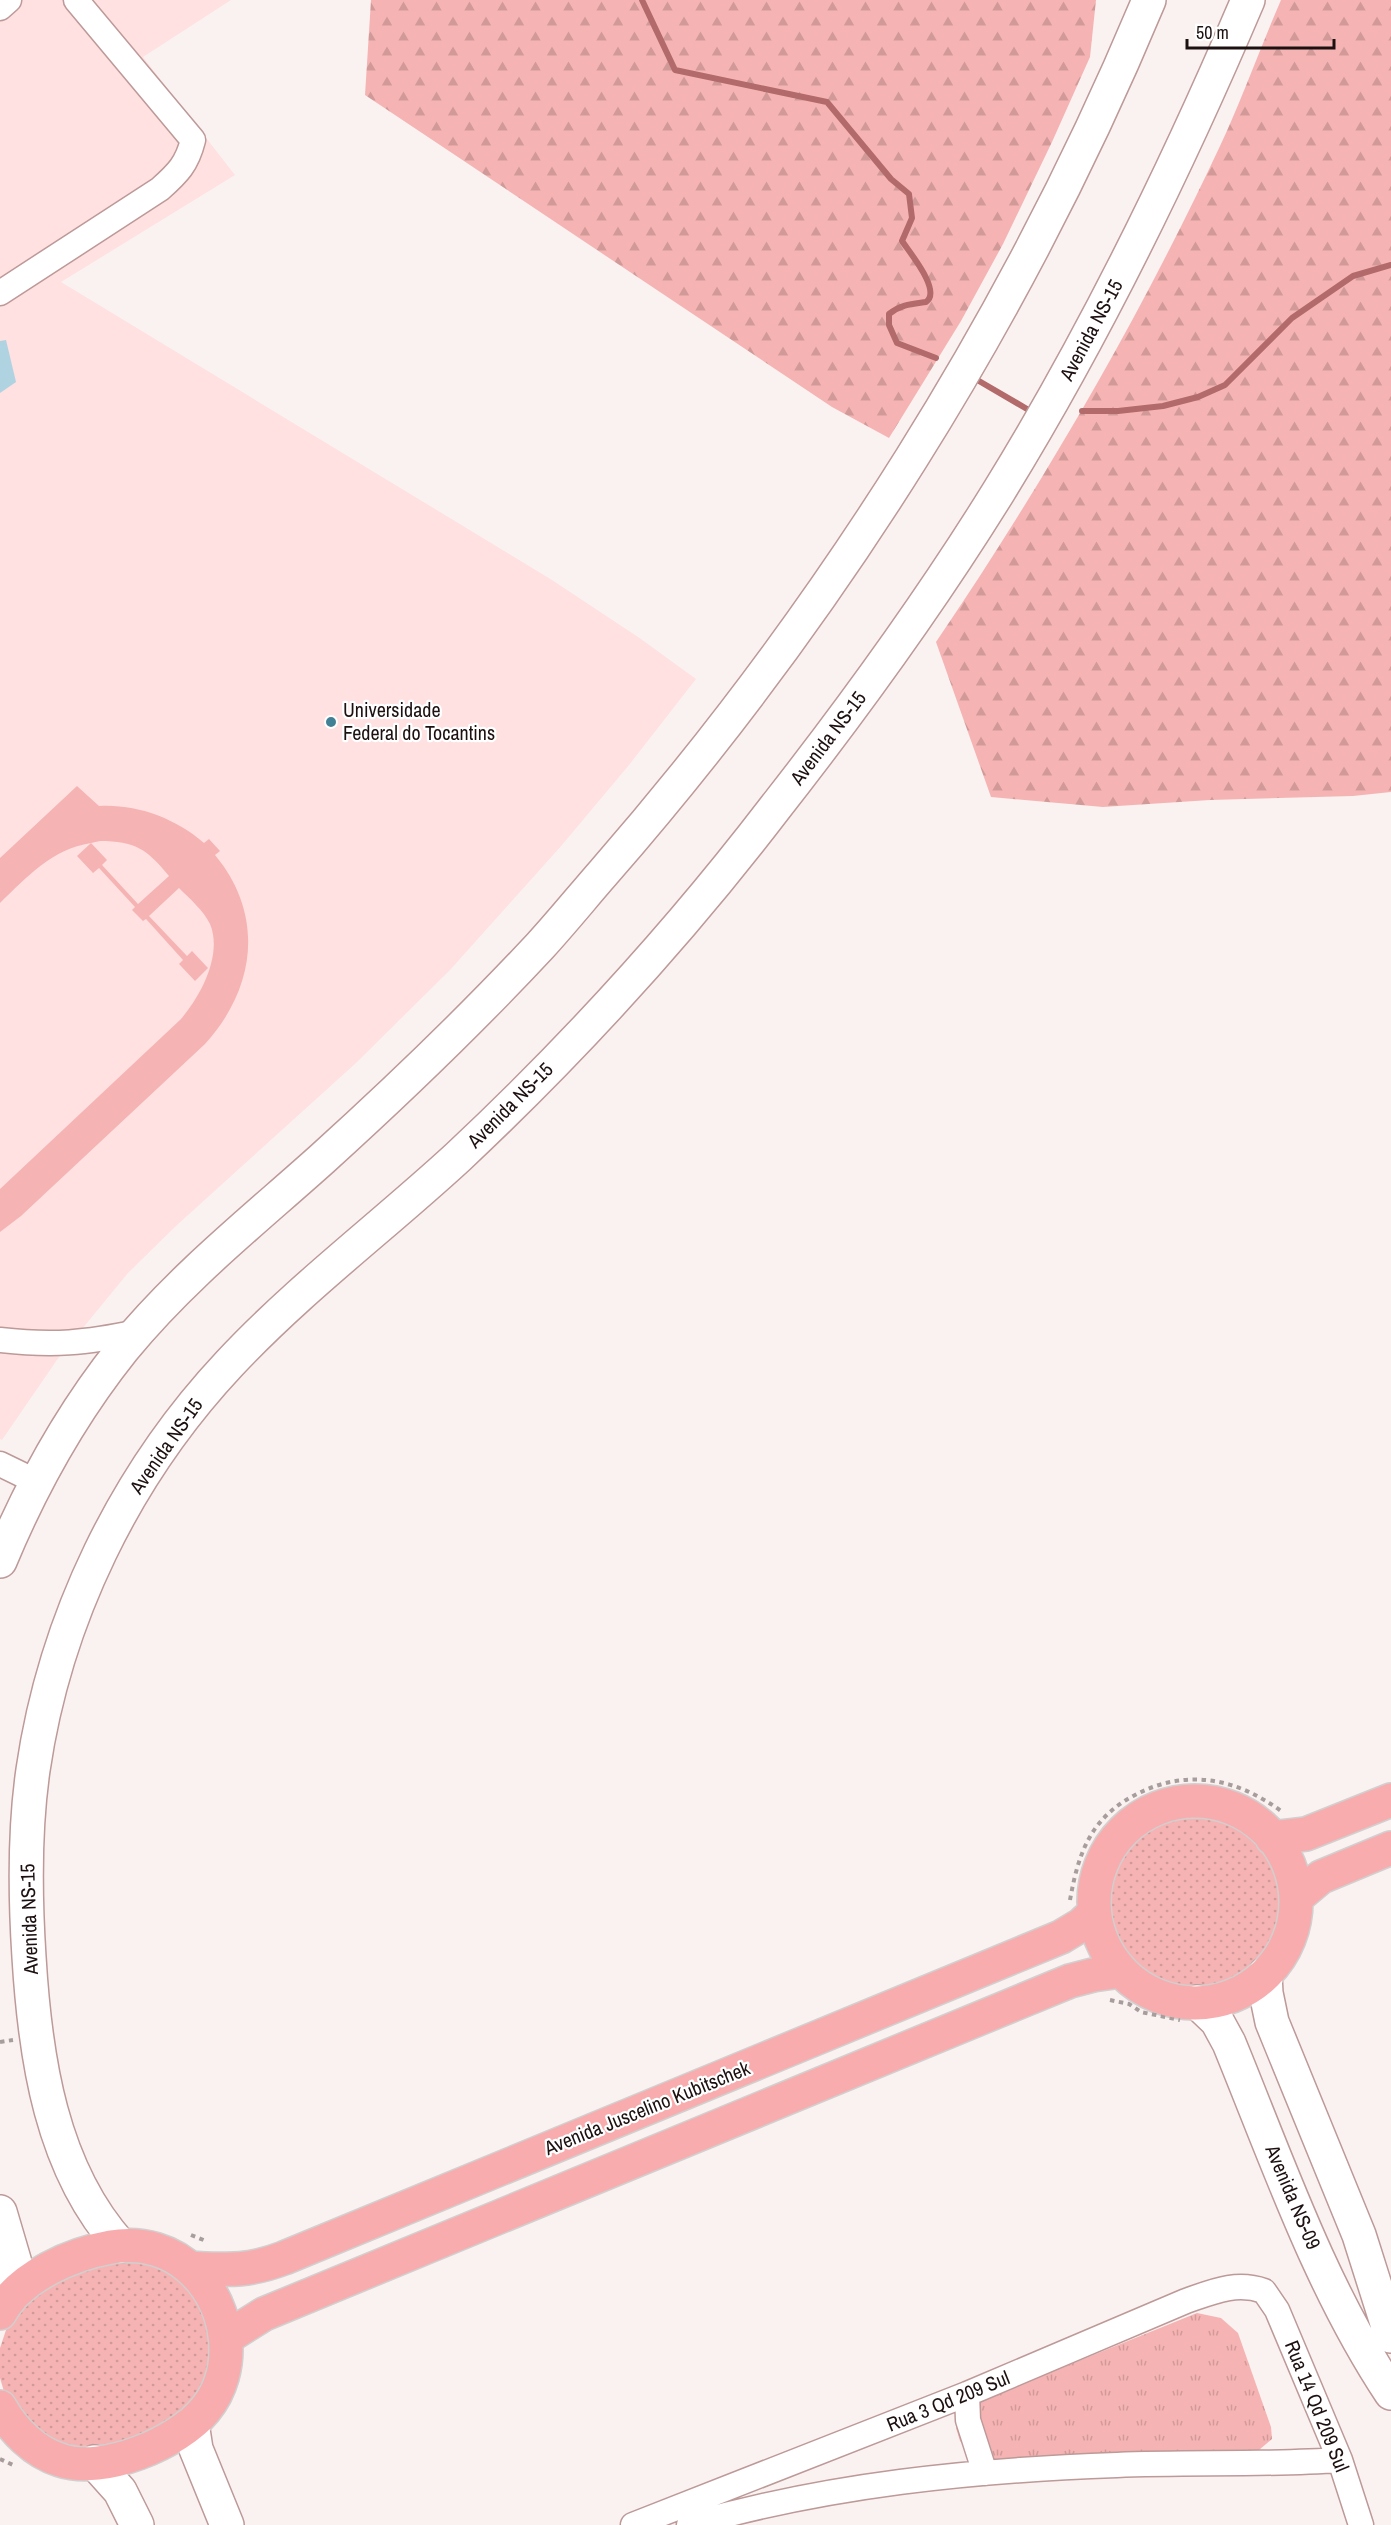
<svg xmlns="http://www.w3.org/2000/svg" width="1391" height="2525" font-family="'Archivo Narrow',sans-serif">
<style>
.built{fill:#fee1e0}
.grass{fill:url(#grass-dots)}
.forest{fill:url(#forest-firs)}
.park{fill:url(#park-tufts)}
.pitch{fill:#f5b4b3;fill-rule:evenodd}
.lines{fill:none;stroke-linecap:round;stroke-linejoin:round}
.stream{stroke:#b26a6a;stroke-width:6}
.building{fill:#afd3e1}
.street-casing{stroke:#bd9998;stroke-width:27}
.secondary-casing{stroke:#bd9998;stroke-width:36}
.primary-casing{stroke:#d2cfcf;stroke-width:36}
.path{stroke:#a79d9d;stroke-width:4;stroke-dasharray:4.5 4.5;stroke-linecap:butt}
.street{stroke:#fff;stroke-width:24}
.secondary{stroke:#fff;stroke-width:33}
.primary{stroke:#f8acae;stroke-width:33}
.poi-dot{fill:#428195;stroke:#fff;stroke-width:2}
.labels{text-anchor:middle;stroke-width:4.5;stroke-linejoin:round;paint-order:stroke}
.street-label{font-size:20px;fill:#1c1010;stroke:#fff}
.poi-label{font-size:20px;fill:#1c1010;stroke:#fff;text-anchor:start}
</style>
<defs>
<pattern id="grass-dots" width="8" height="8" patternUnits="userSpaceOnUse" patternTransform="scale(1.5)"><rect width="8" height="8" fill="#f5b4b3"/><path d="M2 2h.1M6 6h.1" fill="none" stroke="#d19a99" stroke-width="1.8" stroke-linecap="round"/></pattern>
<pattern id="forest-firs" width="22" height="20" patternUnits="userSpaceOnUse" patternTransform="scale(1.5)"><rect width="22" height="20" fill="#f5b4b3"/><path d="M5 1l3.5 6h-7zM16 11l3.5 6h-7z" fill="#d19a99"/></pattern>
<pattern id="park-tufts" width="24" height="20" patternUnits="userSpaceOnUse" patternTransform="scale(1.5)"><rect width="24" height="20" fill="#f5b4b3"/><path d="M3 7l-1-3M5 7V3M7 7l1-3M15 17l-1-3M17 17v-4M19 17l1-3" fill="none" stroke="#d19a99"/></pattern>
</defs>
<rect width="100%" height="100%" fill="#faf2f1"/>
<!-- built -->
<path class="built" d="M 0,0 L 231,0 L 143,57 L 235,175 L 61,282 L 552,580 L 641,639 L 696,679 L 629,765 L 562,845 L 450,970 L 356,1063 L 177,1225 L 128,1273 L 59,1357 L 2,1440 L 0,1439 Z"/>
<!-- grass -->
<path class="grass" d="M1107 1906a88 88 0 1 1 176 0a88 88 0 1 1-176 0Z
M 146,2260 L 194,2288 L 215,2349 L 196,2401 L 138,2440 L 77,2451 L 36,2434 L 5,2395 L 0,2378 L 0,2348 L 9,2321 L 42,2287 L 105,2261 Z"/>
<!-- forest -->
<path class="forest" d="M 371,0 L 1096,0 L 1090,57 L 1052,142 L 1003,244 L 961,321 L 889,438 L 832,407 L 365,95 Z
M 1281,0 L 1391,0 L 1391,792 L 1353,796 L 1210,800 L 1103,807 L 991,797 L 936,642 C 1043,484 1139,319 1220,146 C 1242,99 1260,48 1281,0 Z"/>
<!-- park -->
<path class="park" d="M 1197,2313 L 1221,2318 L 1238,2333 L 1271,2427 L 1272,2439 L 1253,2455 L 981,2464 L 960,2441 L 956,2428 L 977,2402 Z"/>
<!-- pitch -->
<path class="pitch" d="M 77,786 L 99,806 C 137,804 175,818 204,843 L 209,839 L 220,851 L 215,855 C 265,915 256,988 205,1044 L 21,1216 L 0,1232 L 0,1189 L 181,1019 C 200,997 223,955 210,924 C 204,911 189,898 179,888 L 149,916 L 187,956 L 192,951 L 208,968 L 195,981 L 179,964 L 183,960 L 146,919 L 143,921 L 132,910 L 135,907 L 99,868 L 93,873 L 77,856 L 91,843 C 52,849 27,877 0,903 L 0,858 ZM 100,841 C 135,841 147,849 169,876 L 138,904 L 102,865 L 107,860 L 91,843 Z"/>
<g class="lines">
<!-- stream -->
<path class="stream" d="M 642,0 L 675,70 L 827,102 L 891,179 L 909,194 L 912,218 L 902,241 C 910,253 942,291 926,302 C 912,304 902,304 889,314 L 889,325 L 897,343 L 936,358
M 979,381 L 1027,409
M 1082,411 L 1118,411 L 1163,406 L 1198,397 L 1225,385 L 1292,318 L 1353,276 L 1391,265"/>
</g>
<!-- building -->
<path class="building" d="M 6,340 L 16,382 L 0,393 L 0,341 Z"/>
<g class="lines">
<!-- street casing -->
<g class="street-casing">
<path id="street" d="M 0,8 L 9,0
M 0,293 L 160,189 C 178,173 187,164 193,140 L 76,0
M 0,1340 C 54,1346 85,1343 138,1332
M 0,1464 L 35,1481
M 967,2394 L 968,2420 L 985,2473
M 633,2525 L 967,2394 L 1186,2301 C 1212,2292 1236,2281 1264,2291 L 1277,2310 L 1340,2460 L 1361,2525
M 689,2525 C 827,2485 973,2470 1117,2465 C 1191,2462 1266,2465 1340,2460"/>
</g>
<!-- secondary casing -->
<g class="secondary-casing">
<path id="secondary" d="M 0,1561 C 32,1484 71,1414 123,1349 C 181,1278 254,1220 322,1159 C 397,1091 471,1020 540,946 C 562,922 583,896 604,872 C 830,613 1017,317 1149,0
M 1265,1974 L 1266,1993 L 1272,2022 L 1359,2235 L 1391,2336
M 1197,2002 L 1217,2021 L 1229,2043 C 1277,2160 1320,2286 1391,2393
M 0,2212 L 15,2263 L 14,2294
M 121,2246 C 51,2169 35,2057 29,1957 C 25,1895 24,1832 33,1770 C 55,1619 125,1475 229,1364 C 299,1289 382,1227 458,1157 C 572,1050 679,933 774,809 C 854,707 931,601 999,491 C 1095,335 1176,169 1248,0
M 192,2423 L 196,2449 L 227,2525
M 94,2462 L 120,2491 L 137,2525"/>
</g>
<!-- primary casing -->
<g class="primary-casing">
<path id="primary" d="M1094 1902a101 101 0 1 1 202 0a101 101 0 1 1-202 0Z
M 1272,1838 L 1306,1834 L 1391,1800
M 1296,1898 L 1321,1877 L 1391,1848
M 190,2268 C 229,2270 247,2272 284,2258 L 1061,1937 L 1081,1925 L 1094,1913
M 0,2313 C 20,2276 72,2254 111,2247 C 142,2242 172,2250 195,2273 C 230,2308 238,2370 205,2410 C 178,2443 103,2475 60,2460 C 34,2452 13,2430 0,2407
M 226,2338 L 264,2314 L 1070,1981 L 1093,1975 L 1121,1971"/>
</g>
<!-- path -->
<path class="path" d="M 1070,1900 C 1074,1878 1079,1855 1091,1835 C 1101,1818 1117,1804 1135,1795 C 1186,1768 1236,1778 1281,1811
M 1110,2000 L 1129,2004 L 1141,2012 L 1180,2020
M 0,2042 L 13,2040
M 191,2235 L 206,2241
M 0,2459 L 13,2465"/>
<!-- street -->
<use href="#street" class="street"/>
<!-- secondary -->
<use href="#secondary" class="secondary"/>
<!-- primary -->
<use href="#primary" class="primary"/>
</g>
<!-- markers -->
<circle class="poi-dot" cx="331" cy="722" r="6"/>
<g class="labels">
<!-- street labels -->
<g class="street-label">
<text transform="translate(1091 330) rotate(-62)" y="7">Avenida NS-15</text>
<text transform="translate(828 738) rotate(-53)" y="7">Avenida NS-15</text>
<text transform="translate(510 1105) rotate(-45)" y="7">Avenida NS-15</text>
<text transform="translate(166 1446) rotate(-55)" y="7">Avenida NS-15</text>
<text transform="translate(29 1919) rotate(-92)" y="7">Avenida NS-15</text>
<text transform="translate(647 2108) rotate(-22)" y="7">Avenida Juscelino Kubitschek</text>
<text transform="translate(1293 2197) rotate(67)" y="7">Avenida NS-09</text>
<text transform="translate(948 2401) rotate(-22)" y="7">Rua 3 Qd 209 Sul</text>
<text transform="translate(1317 2406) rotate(68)" y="7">Rua 14 Qd 209 Sul</text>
</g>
<!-- poi labels -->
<g class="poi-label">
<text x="343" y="717">Universidade<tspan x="343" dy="23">Federal do Tocantins</tspan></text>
</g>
</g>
<!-- scale -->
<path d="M1187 39v9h147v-9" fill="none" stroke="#1c1010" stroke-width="3"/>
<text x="1196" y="39" font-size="18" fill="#1c1010" stroke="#ffffff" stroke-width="4.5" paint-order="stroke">50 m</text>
</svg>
